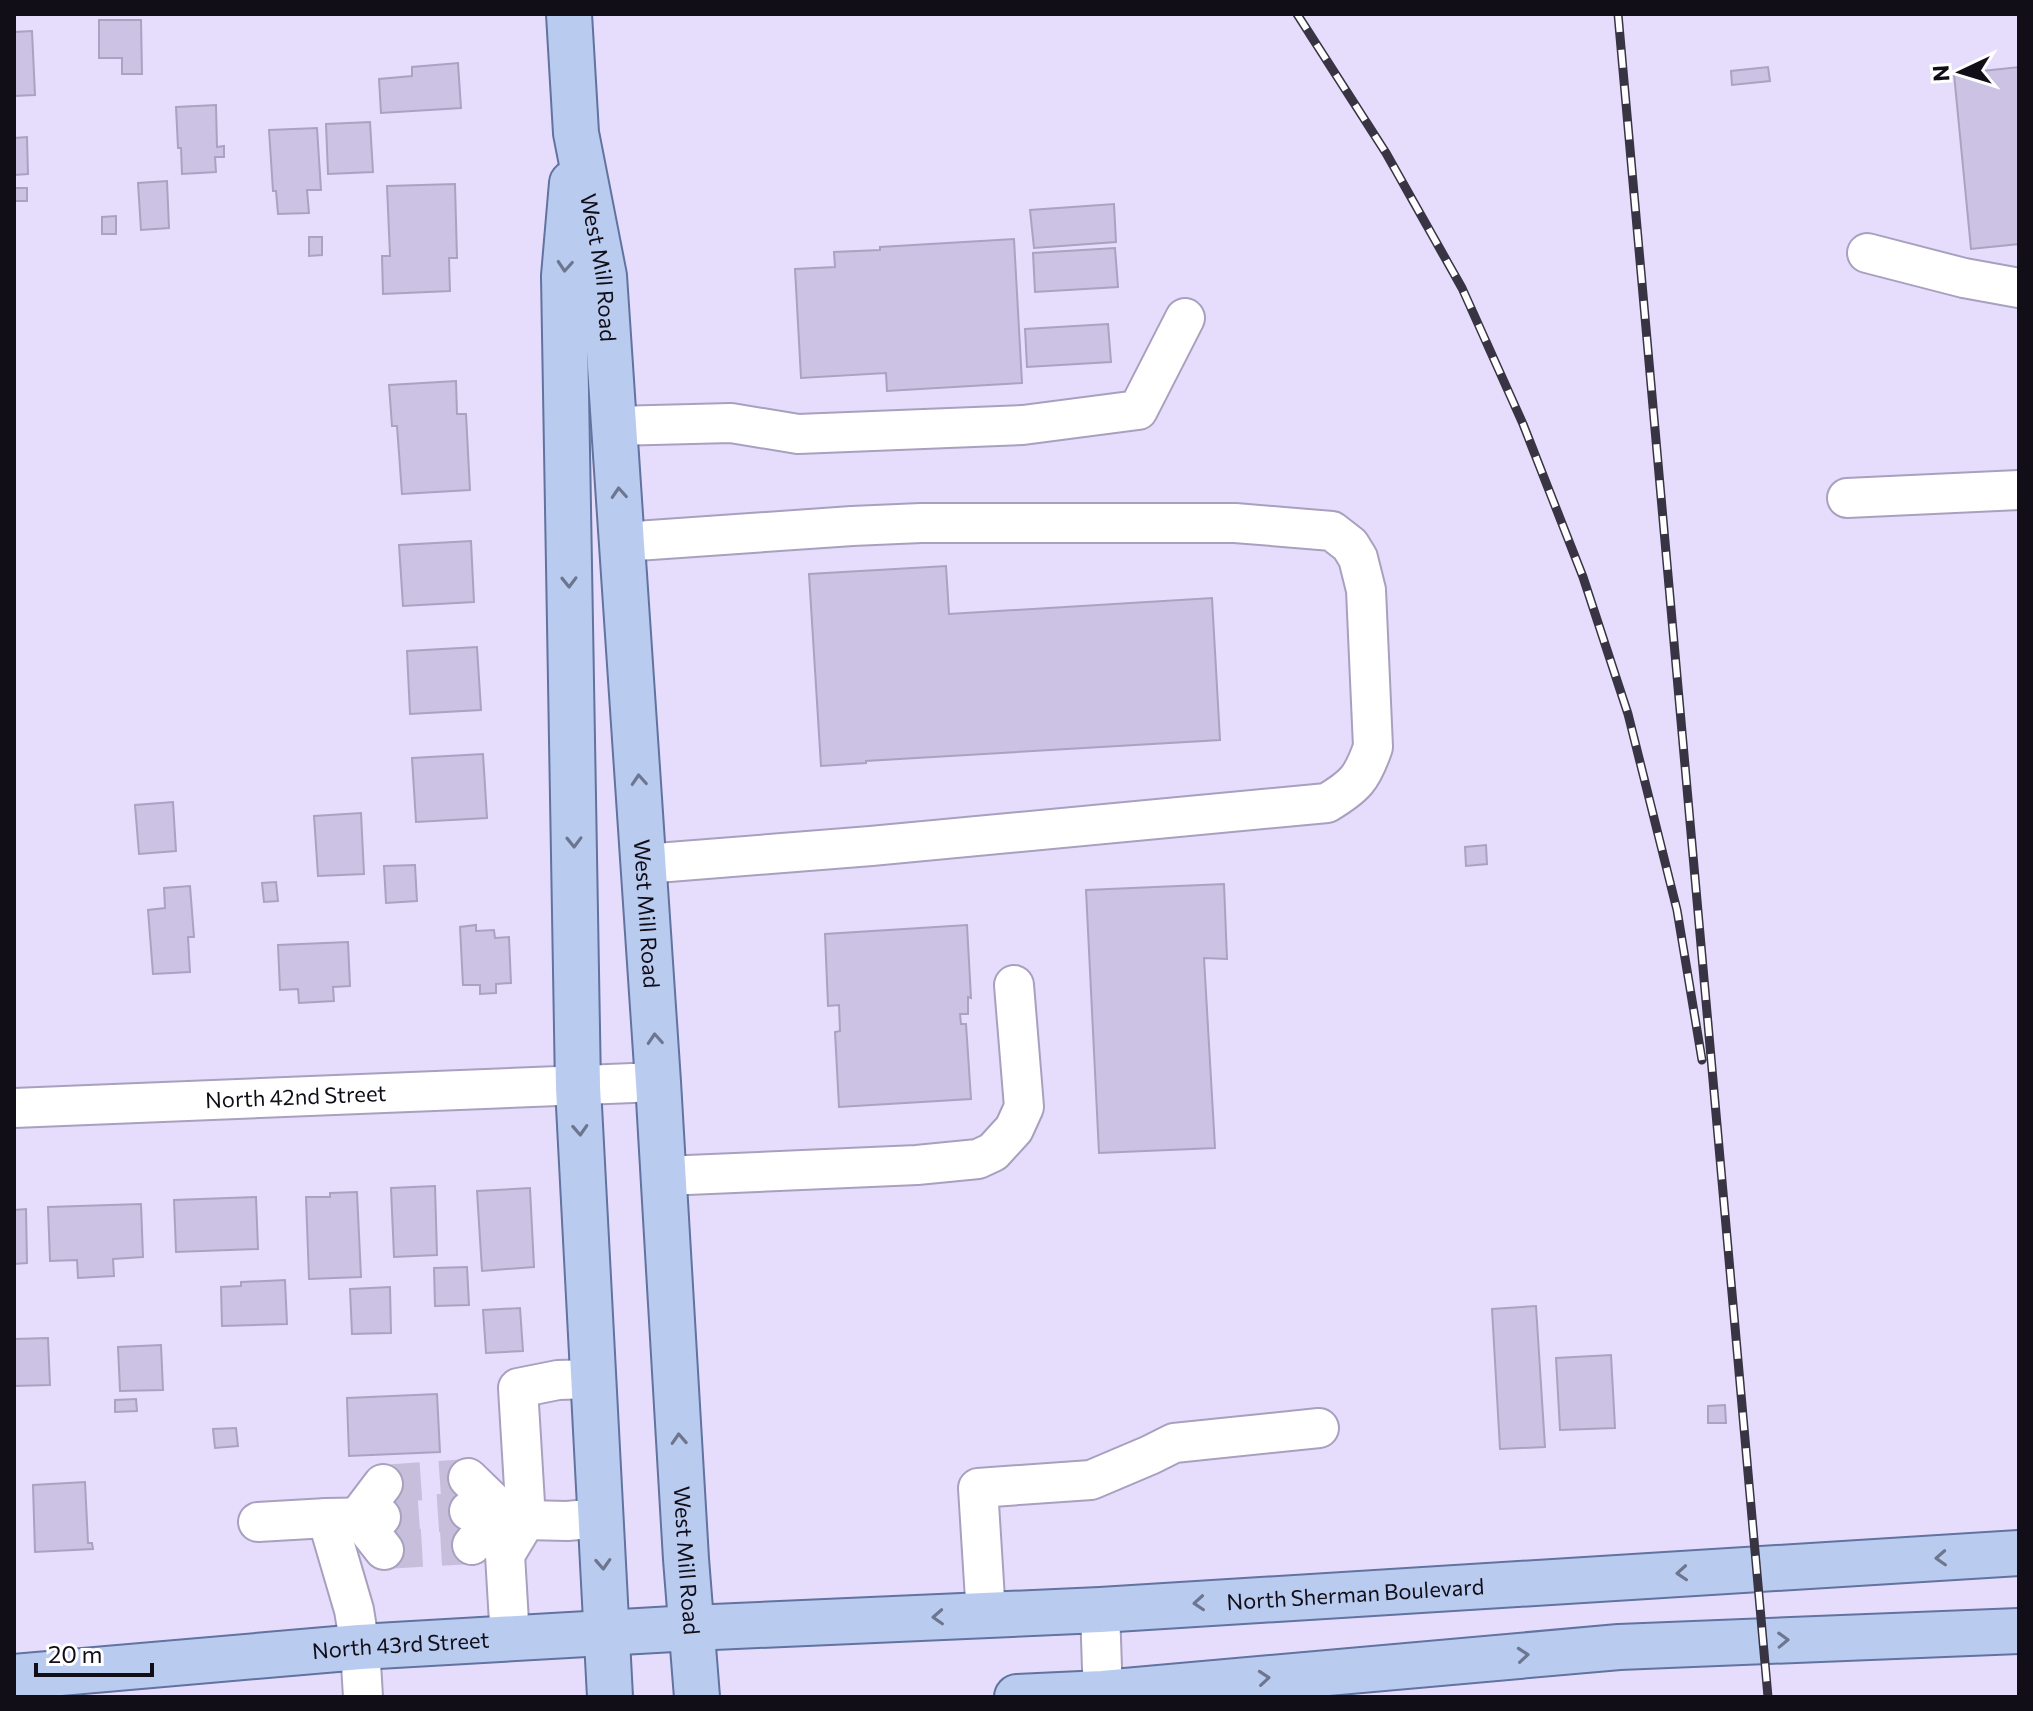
<svg xmlns="http://www.w3.org/2000/svg" width="2033" height="1711" font-family="Commissioner,sans-serif">
<style>
.building{fill:#cbc2e4;stroke:#aba2c1;stroke-width:2}
.lines{fill:none;stroke-linecap:round;stroke-linejoin:round}
.minor-tunnel{stroke:#c6bedb;stroke-width:38;stroke-dasharray:38 19;stroke-linecap:butt}
.minor-casing{stroke:#a8a0be;stroke-width:42}
.major-casing{stroke:#61739e;stroke-width:48}
.minor{stroke:#fff;stroke-width:38}
.major{stroke:#bacbf0;stroke-width:44}
.rail-casing{stroke:#393443;stroke-width:9}
.rail{stroke:#fff;stroke-width:6;stroke-dasharray:18;stroke-linecap:butt}
.oneway{stroke:#6e768f}
.labels{text-anchor:middle;stroke-width:7;stroke-linejoin:round;paint-order:stroke}
.street-label{font-size:22px;fill:#110e18;stroke:#fff}
</style>
<rect width="100%" height="100%" fill="#e6ddfd"/>
<!-- building -->
<path class="building" d="M 99,20 L 141,20 L 142,74 L 122,74 L 122,58 L 99,58 Z
M 32,31 L 35,95 L 14,96 L 14,32 Z
M 458,63 L 461,108 L 381,113 L 379,79 L 412,76 L 412,67 Z
M 1768,67 L 1770,81 L 1732,85 L 1731,71 Z
M 2019,67 L 2019,244 L 1971,249 L 1954,74 Z
M 216,105 L 217,147 L 224,146 L 224,157 L 215,157 L 216,172 L 182,174 L 181,148 L 178,148 L 176,107 Z
M 370,122 L 373,172 L 328,174 L 326,124 Z
M 317,128 L 321,190 L 307,190 L 309,213 L 278,214 L 276,191 L 273,191 L 269,130 Z
M 27,137 L 28,174 L 14,175 L 14,138 Z
M 167,181 L 169,228 L 141,230 L 138,183 Z
M 455,184 L 457,258 L 449,258 L 450,291 L 383,294 L 382,256 L 390,256 L 387,186 Z
M 14,188 L 27,188 L 27,201 L 14,201 Z
M 1114,204 L 1116,242 L 1034,248 L 1030,210 Z
M 116,216 L 116,234 L 102,234 L 102,217 Z
M 309,237 L 322,237 L 322,255 L 309,256 Z
M 1014,239 L 1022,383 L 887,391 L 886,373 L 801,378 L 795,269 L 835,267 L 834,252 L 880,250 L 880,247 Z
M 1115,248 L 1118,287 L 1035,292 L 1033,253 Z
M 1108,324 L 1111,362 L 1027,367 L 1025,329 Z
M 456,381 L 457,414 L 466,414 L 470,490 L 402,494 L 397,426 L 392,426 L 389,385 Z
M 471,541 L 474,602 L 403,606 L 399,545 Z
M 946,566 L 949,614 L 1212,598 L 1220,740 L 866,761 L 866,763 L 821,766 L 809,574 Z
M 477,647 L 481,710 L 410,714 L 407,651 Z
M 483,754 L 487,818 L 416,822 L 412,758 Z
M 173,802 L 176,851 L 139,854 L 135,805 Z
M 361,813 L 364,874 L 318,876 L 314,816 Z
M 1486,845 L 1487,864 L 1466,866 L 1465,847 Z
M 415,865 L 417,901 L 386,903 L 384,866 Z
M 276,882 L 278,901 L 264,902 L 262,883 Z
M 1224,884 L 1227,959 L 1204,958 L 1215,1148 L 1099,1153 L 1086,890 Z
M 190,886 L 194,937 L 188,937 L 190,972 L 153,974 L 148,910 L 165,908 L 164,888 Z
M 476,925 L 476,931 L 494,930 L 495,938 L 509,937 L 511,983 L 496,984 L 496,993 L 480,994 L 480,985 L 463,985 L 460,927 Z
M 967,925 L 971,998 L 968,997 L 968,1014 L 960,1014 L 961,1024 L 966,1024 L 971,1099 L 839,1107 L 835,1032 L 840,1031 L 839,1005 L 828,1006 L 825,934 Z
M 348,942 L 350,986 L 333,987 L 334,1001 L 299,1003 L 298,989 L 280,990 L 278,945 Z
M 435,1186 L 437,1255 L 394,1257 L 391,1188 Z
M 530,1188 L 534,1267 L 482,1271 L 477,1191 Z
M 357,1192 L 361,1277 L 309,1279 L 306,1197 L 330,1197 L 330,1193 Z
M 256,1197 L 258,1249 L 176,1252 L 174,1200 Z
M 141,1204 L 143,1257 L 113,1259 L 114,1276 L 78,1278 L 77,1260 L 50,1261 L 48,1207 Z
M 26,1209 L 27,1263 L 14,1264 L 14,1210 Z
M 467,1267 L 469,1305 L 435,1306 L 434,1268 Z
M 285,1280 L 287,1324 L 222,1326 L 221,1287 L 241,1286 L 241,1282 Z
M 390,1287 L 391,1333 L 352,1334 L 350,1289 Z
M 1536,1306 L 1545,1447 L 1500,1449 L 1492,1309 Z
M 520,1308 L 523,1351 L 486,1353 L 483,1310 Z
M 48,1338 L 50,1385 L 14,1386 L 14,1339 Z
M 161,1345 L 163,1390 L 120,1391 L 118,1347 Z
M 1611,1355 L 1615,1428 L 1560,1430 L 1556,1358 Z
M 437,1394 L 440,1452 L 349,1456 L 347,1398 Z
M 136,1399 L 137,1411 L 115,1412 L 115,1400 Z
M 1725,1405 L 1726,1423 L 1708,1423 L 1708,1406 Z
M 236,1428 L 238,1446 L 215,1448 L 213,1429 Z
M 85,1482 L 88,1543 L 92,1543 L 93,1549 L 35,1552 L 33,1485 Z"/>
<g class="lines">
<!-- minor-tunnel -->
<path class="minor-tunnel" d="M 383,1484 L 468,1478
M 381,1517 L 469,1511
M 384,1550 L 472,1545"/>
<!-- minor casing -->
<g class="minor-casing">
<g id="minor">
<path d="M 1867,253 L 1964,278 L 2019,288"/>
<path d="M 614,426 L 731,423 L 798,434 L 1023,425 L 1138,410 L 1185,318"/>
<path d="M 1847,498 L 2019,490"/>
<path d="M 622,542 L 852,526 L 921,523 L 1235,523 L 1332,531 L 1350,545 L 1358,558 L 1366,590 L 1373,747 C 1362,779 1355,786 1327,803 L 871,846 L 644,864"/>
<path id="s1" d="M 14,1108 L 658,1082"/>
<path d="M 664,1176 L 917,1165 L 978,1159 L 993,1152 L 1014,1129 L 1024,1107 L 1014,985"/>
<path d="M 468,1478 L 501,1510 L 472,1545"/>
<path d="M 383,1484 L 358,1517 L 384,1550"/>
<path d="M 469,1511 L 501,1510 L 526,1520 L 567,1521 L 600,1518"/>
<path d="M 327,1518 L 354,1610 L 360,1647 L 363,1697"/>
<path d="M 258,1522 L 327,1518 L 381,1517"/>
<path d="M 1100,1610 L 1103,1697"/>
<path d="M 986,1615 L 978,1488 L 1091,1480 L 1150,1455 L 1174,1443 L 1319,1428"/>
<path d="M 510,1639 L 505,1555 L 526,1520 L 518,1388 L 558,1380 L 593,1379"/>
</g>
</g>
<!-- major casing -->
<g class="major-casing">
<g id="major">
<path id="s2" d="M 569,14 L 576,133 L 604,276 L 658,1082 L 686,1559 L 697,1697"/>
<path d="M 572,183 L 564,276 L 578,1087 L 610,1697"/>
<path id="s3" d="M 14,1677 L 360,1647 L 691,1628 L 1100,1610 L 2019,1553"/>
<path d="M 1017,1697 L 1103,1693 L 1619,1647 L 2019,1631"/>
</g>
</g>
<!-- minor -->
<use href="#minor" class="minor"/>
<!-- major -->
<use href="#major" class="major"/>
<!-- rail casing -->
<g class="rail-casing">
<path id="rail" d="M 1297,14 L 1386,153 L 1462,288 L 1523,424 L 1583,577 L 1628,714 L 1677,910 L 1702,1060
M 1618,14 L 1768,1697"/>
</g>
<!-- rail -->
<use href="#rail" class="rail"/>
</g>
<!-- one-way arrows -->
<defs><path id="oneway-chevron" d="M-2-3.5L2.5 0L-2 3.5" fill="none" stroke-width="1.6" stroke-linecap="round" stroke-linejoin="round" transform="scale(2)"/></defs>
<g class="oneway">
<use href="#oneway-chevron" transform="translate(565 266) rotate(94)"/>
<use href="#oneway-chevron" transform="translate(619 493) rotate(-94)"/>
<use href="#oneway-chevron" transform="translate(569 582) rotate(89)"/>
<use href="#oneway-chevron" transform="translate(639 780) rotate(-94)"/>
<use href="#oneway-chevron" transform="translate(574 842) rotate(89)"/>
<use href="#oneway-chevron" transform="translate(655 1039) rotate(-94)"/>
<use href="#oneway-chevron" transform="translate(580 1130) rotate(87)"/>
<use href="#oneway-chevron" transform="translate(679 1439) rotate(-93)"/>
<use href="#oneway-chevron" transform="translate(1941 1558) rotate(177)"/>
<use href="#oneway-chevron" transform="translate(603 1564) rotate(87)"/>
<use href="#oneway-chevron" transform="translate(1682 1573) rotate(176)"/>
<use href="#oneway-chevron" transform="translate(1199 1603) rotate(176)"/>
<use href="#oneway-chevron" transform="translate(938 1617) rotate(177)"/>
<use href="#oneway-chevron" transform="translate(1783 1640) rotate(-2)"/>
<use href="#oneway-chevron" transform="translate(1523 1655) rotate(-5)"/>
<use href="#oneway-chevron" transform="translate(1264 1678) rotate(-5)"/>
</g>
<g class="labels">
<!-- street labels -->
<g class="street-label">
<text dy="8" stroke="none"><textPath href="#s2" startOffset="256">West Mill Road</textPath></text>
<text dy="8" stroke="none"><textPath href="#s2" startOffset="904">West Mill Road</textPath></text>
<text dy="8" stroke="none"><textPath href="#s1" startOffset="282">North 42nd Street</textPath></text>
<text dy="8" stroke="none"><textPath href="#s2" startOffset="1552">West Mill Road</textPath></text>
<text dy="8" stroke="none"><textPath href="#s3" startOffset="1344">North Sherman Boulevard</textPath></text>
<text dy="8" stroke="none"><textPath href="#s3" startOffset="388">North 43rd Street</textPath></text>
</g>
</g>
<!-- border -->
<rect width="2033" height="1711" fill="none" stroke="#110e18" stroke-width="32"/>
<!-- north arrow -->
<g transform="translate(1961 72) rotate(266)" stroke="#ffffff" stroke-width="6" paint-order="stroke">
<path d="M0-6L14 30L0 20L-14 30Z" fill="#110e18"/>
<text y="-12" font-size="22" font-weight="bold" text-anchor="middle" fill="#110e18">N</text>
</g>
<!-- scale -->
<path d="M36 1663v12h116v-12" fill="none" stroke="#110e18" stroke-width="4"/>
<text x="48" y="1663" font-size="24" fill="#110e18" stroke="#ffffff" stroke-width="6" paint-order="stroke">20 m</text>
</svg>
